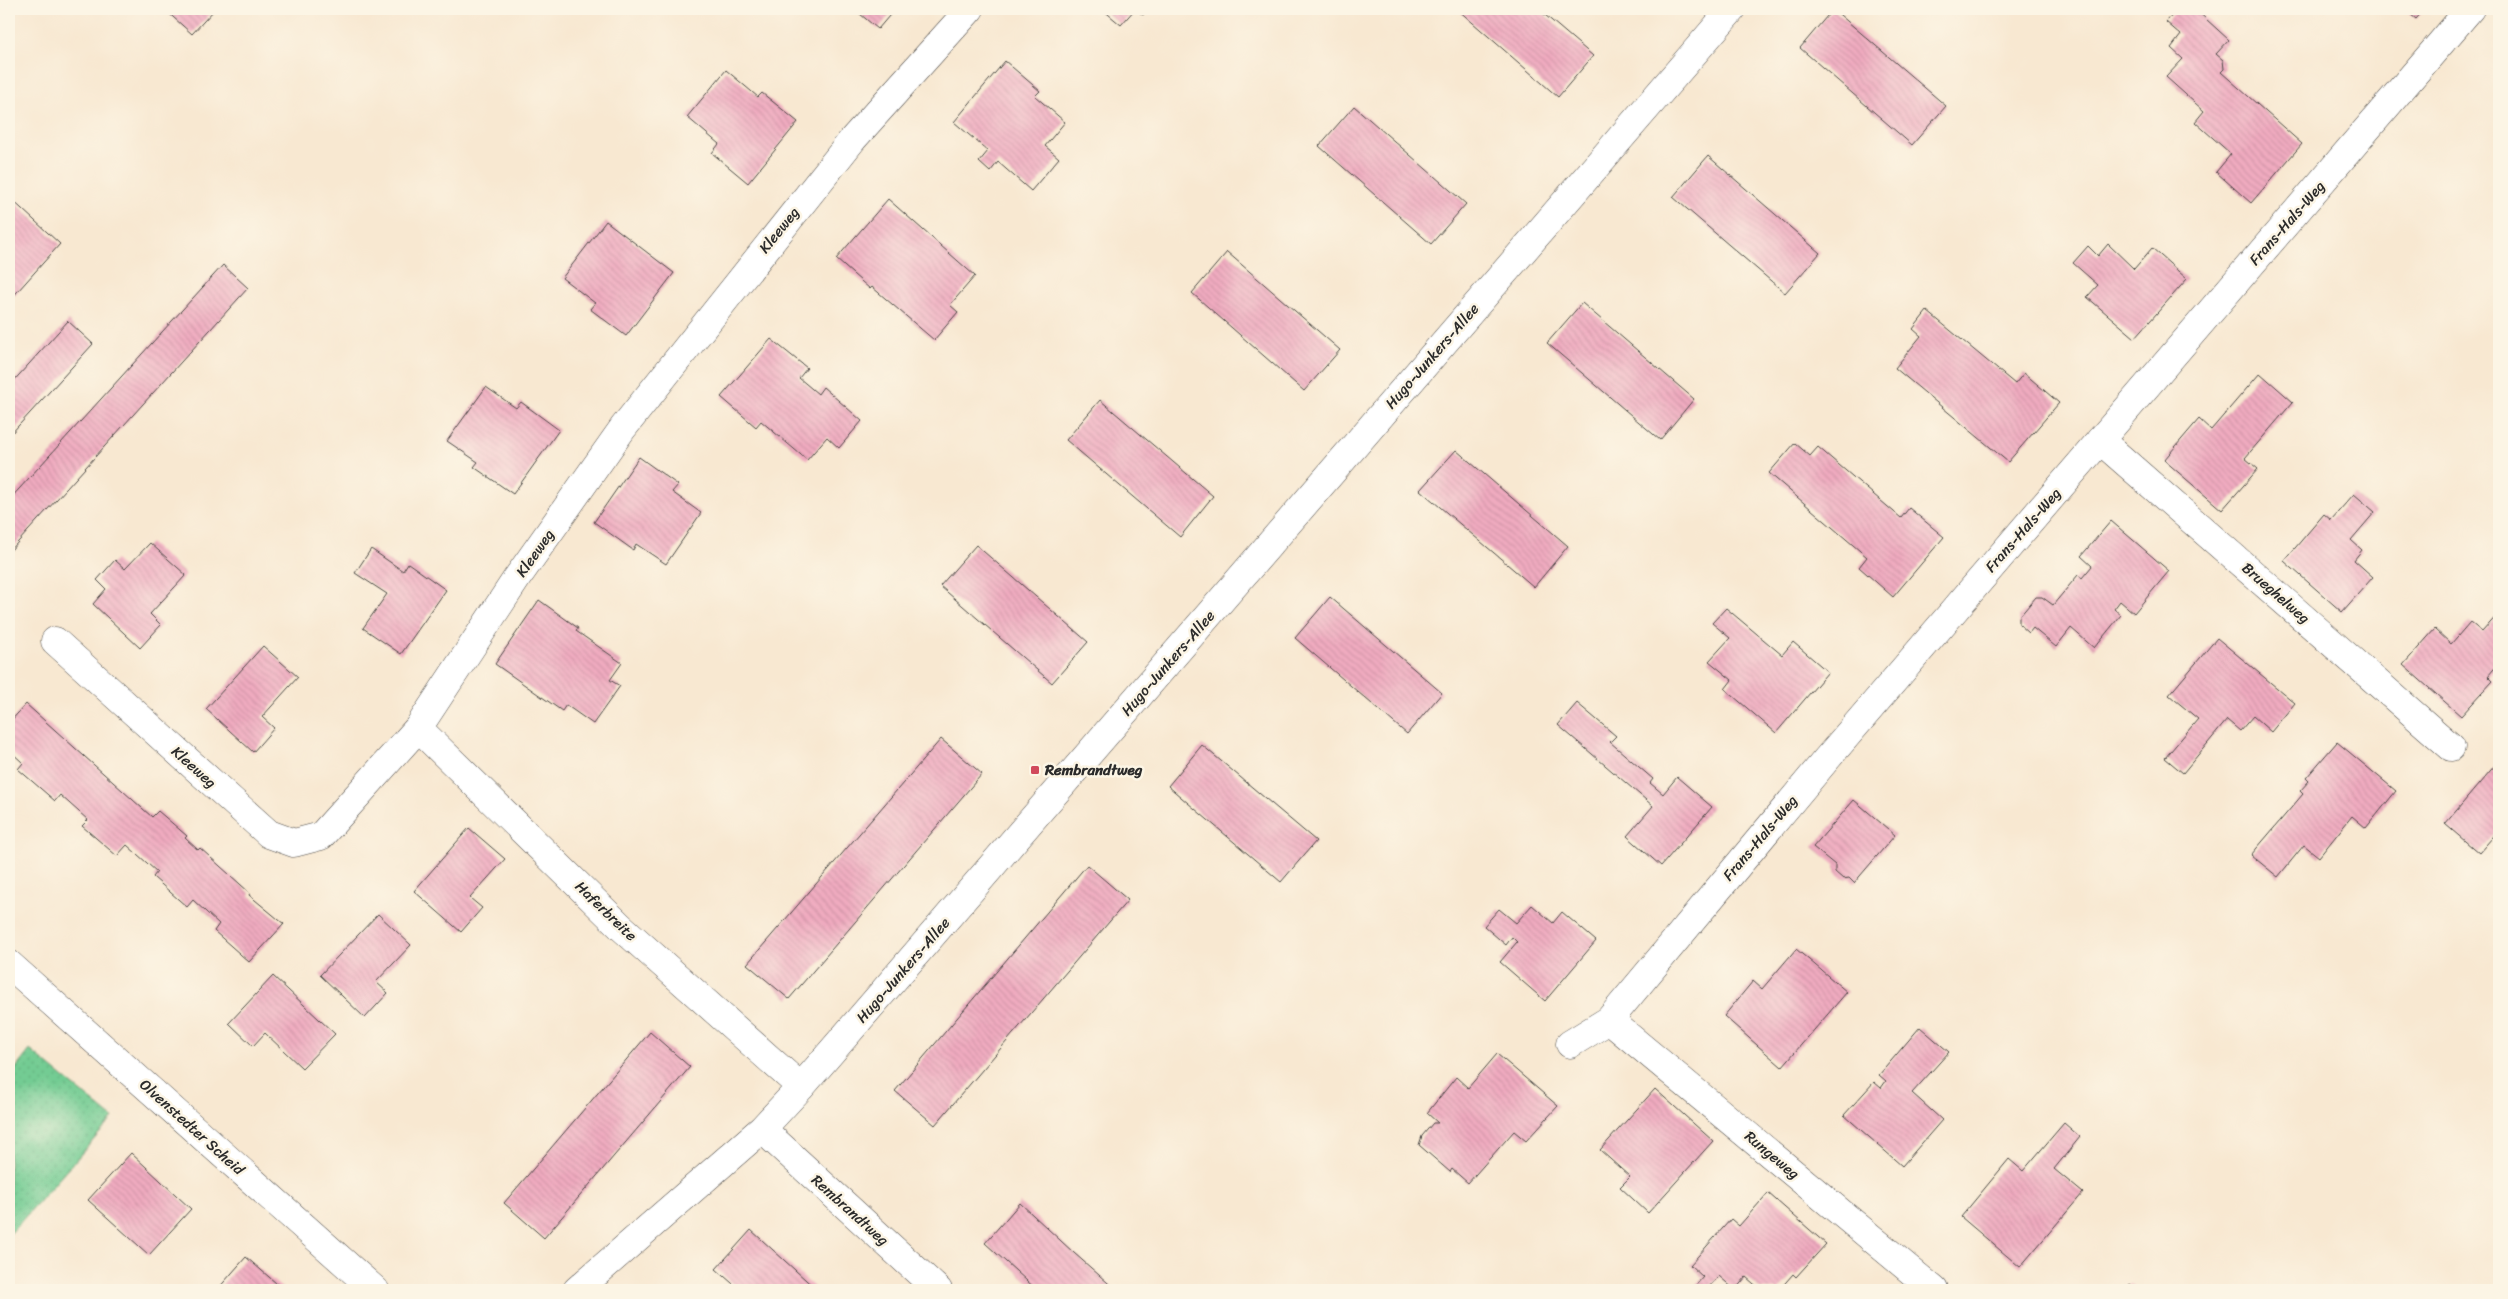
<svg xmlns="http://www.w3.org/2000/svg" width="2508" height="1299" font-family="Sriracha,sans-serif">
<style>
.grass{fill:url(#grass-dots);stroke:#4f7c5f}
.building{fill:url(#building-back-hatch)}
.lines{fill:none;stroke-linecap:round;stroke-linejoin:round}
.street-casing{stroke:#4a4744;stroke-width:29}
.street{stroke:#fff;stroke-width:28}
.poi-dot{fill:#d1495b;stroke:#fcf5e5;stroke-width:2}
.labels{text-anchor:middle;stroke-width:5;stroke-linejoin:round;paint-order:stroke}
.street-label{font-size:15px;fill:#2b2b2b;stroke:#fcf5e5}
.poi-label{font-size:15px;font-weight:bold;fill:#2b2b2b;stroke:#fcf5e5;text-anchor:start}
</style>
<defs>
<pattern id="grass-dots" width="8" height="8" patternUnits="userSpaceOnUse" patternTransform="scale(1.25)"><rect width="8" height="8" fill="#73cc93"/><path d="M2 2h.1M6 6h.1" fill="none" stroke="#64af7f" stroke-width="1.8" stroke-linecap="round"/></pattern>
<pattern id="building-back-hatch" width="6" height="6" patternUnits="userSpaceOnUse" patternTransform="scale(1.25)"><rect width="6" height="6" fill="#f0abc0"/><path d="M-1 5l2 2M0 0l6 6M5-1l2 2" fill="none" stroke="#ce93a5"/></pattern>
</defs>
<rect width="100%" height="100%" fill="#fcf5e5"/>
<filter id="ink" filterUnits="userSpaceOnUse"><feTurbulence type="fractalNoise" baseFrequency=".02" numOctaves="2"/><feDisplacementMap in="SourceGraphic" scale="10" xChannelSelector="R" yChannelSelector="G"/><feConvolveMatrix kernelMatrix="1 2 1 2 8 2 1 2 1" color-interpolation-filters="sRGB"/></filter>
<filter id="wash" filterUnits="userSpaceOnUse"><feTurbulence type="fractalNoise" baseFrequency=".0096" numOctaves="4" result="noise"/><feDisplacementMap in="SourceGraphic" scale="20" xChannelSelector="R" yChannelSelector="G"/><feGaussianBlur stdDeviation="1.12" result="paint"/><feColorMatrix in="noise" values="0 0 0 0 0 0 0 0 0 0 0 0 0 0 0 0 0 1.4 0 .05"/><feComposite in="paint" operator="in"/></filter>
<g filter="url(#wash)">
<rect width="100%" height="100%" fill="#f8e8d1"/>
<!-- grass -->
<path class="grass" d="M 30,1050 L 113,1118 L 9,1235 L 9,1077 Z"/>
<g id="blocks">
<!-- building -->
<path class="building" d="M 164,9 L 215,9 L 192,34 Z
M 854,9 L 895,9 L 878,29 Z
M 1102,9 L 1135,9 L 1121,25 Z
M 1135,9 L 1149,9 L 1143,15 Z
M 1457,9 L 1538,9 L 1593,56 L 1558,97 Z
M 1833,9 L 1946,106 L 1912,145 L 1800,48 Z
M 2178,9 L 2195,9 L 2229,40 L 2216,54 L 2223,60 L 2224,69 L 2221,72 L 2302,144 L 2251,203 L 2216,172 L 2231,154 L 2195,122 L 2204,111 L 2166,77 L 2183,59 L 2171,48 L 2181,35 L 2166,22 Z
M 2404,9 L 2425,9 L 2416,19 Z
M 1005,61 L 1040,91 L 1035,96 L 1065,122 L 1045,146 L 1059,158 L 1031,191 L 998,162 L 990,172 L 979,162 L 988,151 L 954,122 Z
M 726,70 L 758,97 L 762,93 L 798,122 L 748,183 L 712,153 L 719,144 L 687,117 Z
M 1354,106 L 1466,204 L 1431,244 L 1319,146 Z
M 1708,156 L 1820,253 L 1785,293 L 1673,197 Z
M 9,197 L 60,244 L 9,301 Z
M 888,199 L 975,276 L 950,305 L 958,312 L 934,340 L 872,287 L 870,289 L 836,259 Z
M 606,221 L 674,273 L 626,336 L 590,309 L 595,303 L 562,278 Z
M 2108,244 L 2134,269 L 2152,248 L 2187,279 L 2135,338 L 2087,297 L 2098,285 L 2073,263 L 2088,246 L 2098,256 Z
M 1227,252 L 1340,350 L 1304,391 L 1192,293 Z
M 223,265 L 248,288 L 9,552 L 9,500 Z
M 1582,303 L 1694,399 L 1660,440 L 1547,343 Z
M 1927,311 L 2015,384 L 2024,373 L 2059,403 L 2008,462 L 1895,368 L 1921,336 L 1913,329 Z
M 68,321 L 93,344 L 9,436 L 9,386 Z
M 771,339 L 807,368 L 799,378 L 818,394 L 823,387 L 862,421 L 839,448 L 827,437 L 807,460 L 761,421 L 756,427 L 721,397 Z
M 2260,373 L 2293,402 L 2245,458 L 2258,469 L 2222,510 L 2164,460 L 2199,419 L 2211,430 Z
M 486,387 L 516,408 L 521,402 L 559,430 L 513,494 L 474,467 L 478,462 L 447,441 Z
M 1100,400 L 1213,496 L 1180,537 L 1066,440 Z
M 1795,443 L 1810,456 L 1818,447 L 1901,518 L 1909,508 L 1944,537 L 1893,597 L 1859,567 L 1867,557 L 1769,473 Z
M 1456,450 L 1568,546 L 1534,587 L 1420,490 Z
M 639,457 L 678,485 L 672,492 L 701,513 L 666,564 L 636,544 L 633,550 L 594,522 Z
M 2354,494 L 2375,512 L 2351,540 L 2362,550 L 2354,560 L 2373,577 L 2342,612 L 2284,561 L 2324,514 L 2331,520 Z
M 2111,521 L 2169,571 L 2134,613 L 2120,601 L 2114,609 L 2121,615 L 2094,648 L 2071,628 L 2056,647 L 2033,628 L 2029,633 L 2019,624 L 2019,617 L 2036,597 L 2042,597 L 2053,605 L 2078,575 L 2082,578 L 2092,566 L 2081,556 Z
M 150,543 L 186,575 L 150,614 L 161,625 L 140,648 L 93,604 L 106,589 L 97,580 L 115,560 L 125,569 Z
M 976,545 L 1088,642 L 1052,683 L 940,586 Z
M 371,549 L 403,571 L 408,563 L 446,590 L 401,654 L 363,628 L 387,594 L 355,573 Z
M 1330,597 L 1442,693 L 1407,734 L 1295,638 Z
M 539,600 L 578,628 L 576,631 L 622,663 L 610,680 L 620,686 L 593,724 L 566,705 L 562,711 L 495,664 Z
M 1726,608 L 1782,655 L 1793,642 L 1828,672 L 1776,733 L 1725,689 L 1732,680 L 1709,661 L 1730,638 L 1712,623 Z
M 2499,613 L 2499,663 L 2488,676 L 2493,681 L 2461,716 L 2403,665 L 2435,629 L 2451,644 L 2470,622 L 2482,632 Z
M 2217,638 L 2295,703 L 2271,732 L 2253,716 L 2240,731 L 2227,720 L 2183,773 L 2165,758 L 2198,719 L 2169,695 Z
M 263,646 L 298,677 L 262,717 L 274,728 L 253,752 L 206,709 Z
M 1577,703 L 1616,736 L 1610,742 L 1653,779 L 1650,783 L 1663,794 L 1677,777 L 1712,807 L 1661,866 L 1627,836 L 1653,806 L 1558,725 Z
M 26,704 L 152,817 L 158,811 L 187,836 L 185,838 L 198,850 L 200,848 L 250,893 L 249,895 L 284,924 L 249,962 L 214,931 L 219,924 L 193,900 L 187,907 L 153,877 L 157,872 L 127,845 L 117,856 L 82,826 L 88,820 L 60,795 L 55,801 L 18,769 L 23,763 L 9,750 L 9,723 Z
M 941,739 L 982,774 L 789,999 L 747,964 Z
M 2337,742 L 2396,791 L 2366,828 L 2352,816 L 2319,857 L 2304,845 L 2278,877 L 2251,855 L 2303,794 L 2300,791 L 2309,781 L 2306,778 Z
M 1202,745 L 1316,841 L 1281,882 L 1168,786 Z
M 2496,764 L 2499,766 L 2499,830 L 2479,853 L 2445,824 Z
M 1854,800 L 1895,835 L 1854,883 L 1849,878 L 1843,879 L 1835,872 L 1835,865 L 1813,847 Z
M 469,828 L 505,859 L 470,898 L 482,908 L 461,932 L 414,891 Z
M 1087,865 L 1128,900 L 935,1125 L 895,1091 Z
M 1532,905 L 1553,923 L 1562,912 L 1596,941 L 1545,1001 L 1500,962 L 1517,942 L 1512,937 L 1506,945 L 1484,926 L 1499,909 L 1516,923 Z
M 378,914 L 411,945 L 376,982 L 388,993 L 365,1018 L 320,975 Z
M 1796,949 L 1847,992 L 1782,1067 L 1724,1016 L 1753,981 L 1762,989 Z
M 273,976 L 335,1034 L 302,1068 L 265,1033 L 253,1046 L 229,1023 Z
M 1920,1027 L 1949,1052 L 1912,1093 L 1942,1120 L 1902,1166 L 1844,1115 L 1874,1082 L 1881,1088 L 1886,1081 L 1879,1075 Z
M 650,1032 L 690,1067 L 544,1238 L 504,1203 Z
M 1497,1054 L 1558,1106 L 1526,1141 L 1514,1131 L 1468,1183 L 1452,1169 L 1450,1172 L 1419,1145 L 1422,1136 L 1433,1123 L 1438,1123 L 1427,1113 L 1456,1077 L 1468,1088 Z
M 1655,1089 L 1713,1141 L 1648,1213 L 1620,1187 L 1630,1177 L 1600,1150 Z
M 2064,1123 L 2080,1137 L 2054,1169 L 2083,1193 L 2020,1267 L 1961,1217 L 2009,1159 L 2023,1171 Z
M 131,1153 L 191,1209 L 149,1255 L 88,1200 Z
M 1768,1193 L 1826,1244 L 1796,1277 L 1793,1274 L 1779,1290 L 1761,1290 L 1746,1277 L 1735,1290 L 1719,1276 L 1706,1290 L 1702,1290 L 1696,1285 L 1703,1277 L 1690,1265 L 1731,1219 L 1739,1226 Z
M 1020,1203 L 1074,1253 L 1116,1290 L 1037,1290 L 985,1243 Z
M 751,1230 L 817,1290 L 740,1290 L 716,1269 Z
M 246,1257 L 284,1290 L 217,1290 Z
M 2130,1284 L 2137,1290 L 2125,1290 Z"/>
</g>
</g>
<g filter="url(#ink)">
<use href="#blocks" fill-opacity="0" stroke="#4a4744" stroke-width="1"/>
<g class="lines">
<!-- street casing -->
<g class="street-casing">
<path id="street" d="M 2100,440 L 2451,747
M 55,641 L 269,834 L 294,843 L 321,836 L 418,728 L 517,578 L 623,428 L 853,139 L 970,9
M 418,728 L 620,926 L 801,1087
M 9,964 L 375,1290
M 1609,1020 L 1934,1290
M 1570,1044 L 1609,1020 L 1825,761 L 2470,9
M 762,1129 L 938,1290
M 577,1290 L 762,1129 L 801,1087 L 1732,9"/>
</g>
<!-- street -->
<use href="#street" class="street"/>
</g>
</g>
<!-- markers -->
<rect class="poi-dot" x="1030" y="765" width="10" height="10" rx="2.5"/>
<g class="labels">
<!-- street labels -->
<g class="street-label">
<text transform="translate(2287 223) rotate(-49)" y="5">Frans-Hals-Weg</text>
<text transform="translate(779 230) rotate(-51)" y="5">Kleeweg</text>
<text transform="translate(1432 356) rotate(-49)" y="5">Hugo-Junkers-Allee</text>
<text transform="translate(2023 530) rotate(-49)" y="5">Frans-Hals-Weg</text>
<text transform="translate(535 553) rotate(-55)" y="5">Kleeweg</text>
<text transform="translate(2276 593) rotate(41)" y="5">Brueghelweg</text>
<text transform="translate(1168 663) rotate(-49)" y="5">Hugo-Junkers-Allee</text>
<text transform="translate(194 767) rotate(42)" y="5">Kleeweg</text>
<text transform="translate(1760 838) rotate(-50)" y="5">Frans-Hals-Weg</text>
<text transform="translate(606 911) rotate(44)" y="5">Haferbreite</text>
<text transform="translate(903 970) rotate(-49)" y="5">Hugo-Junkers-Allee</text>
<text transform="translate(192 1127) rotate(42)" y="5">Olvenstedter Scheid</text>
<text transform="translate(1772 1155) rotate(40)" y="5">Rungeweg</text>
<text transform="translate(850 1210) rotate(42)" y="5">Rembrandtweg</text>
</g>
<!-- poi labels -->
<g class="poi-label">
<text x="1045" y="775">Rembrandtweg</text>
</g>
</g>
<!-- margin -->
<rect width="2508" height="1299" fill="none" stroke="#fcf5e5" stroke-width="30"/>
</svg>
